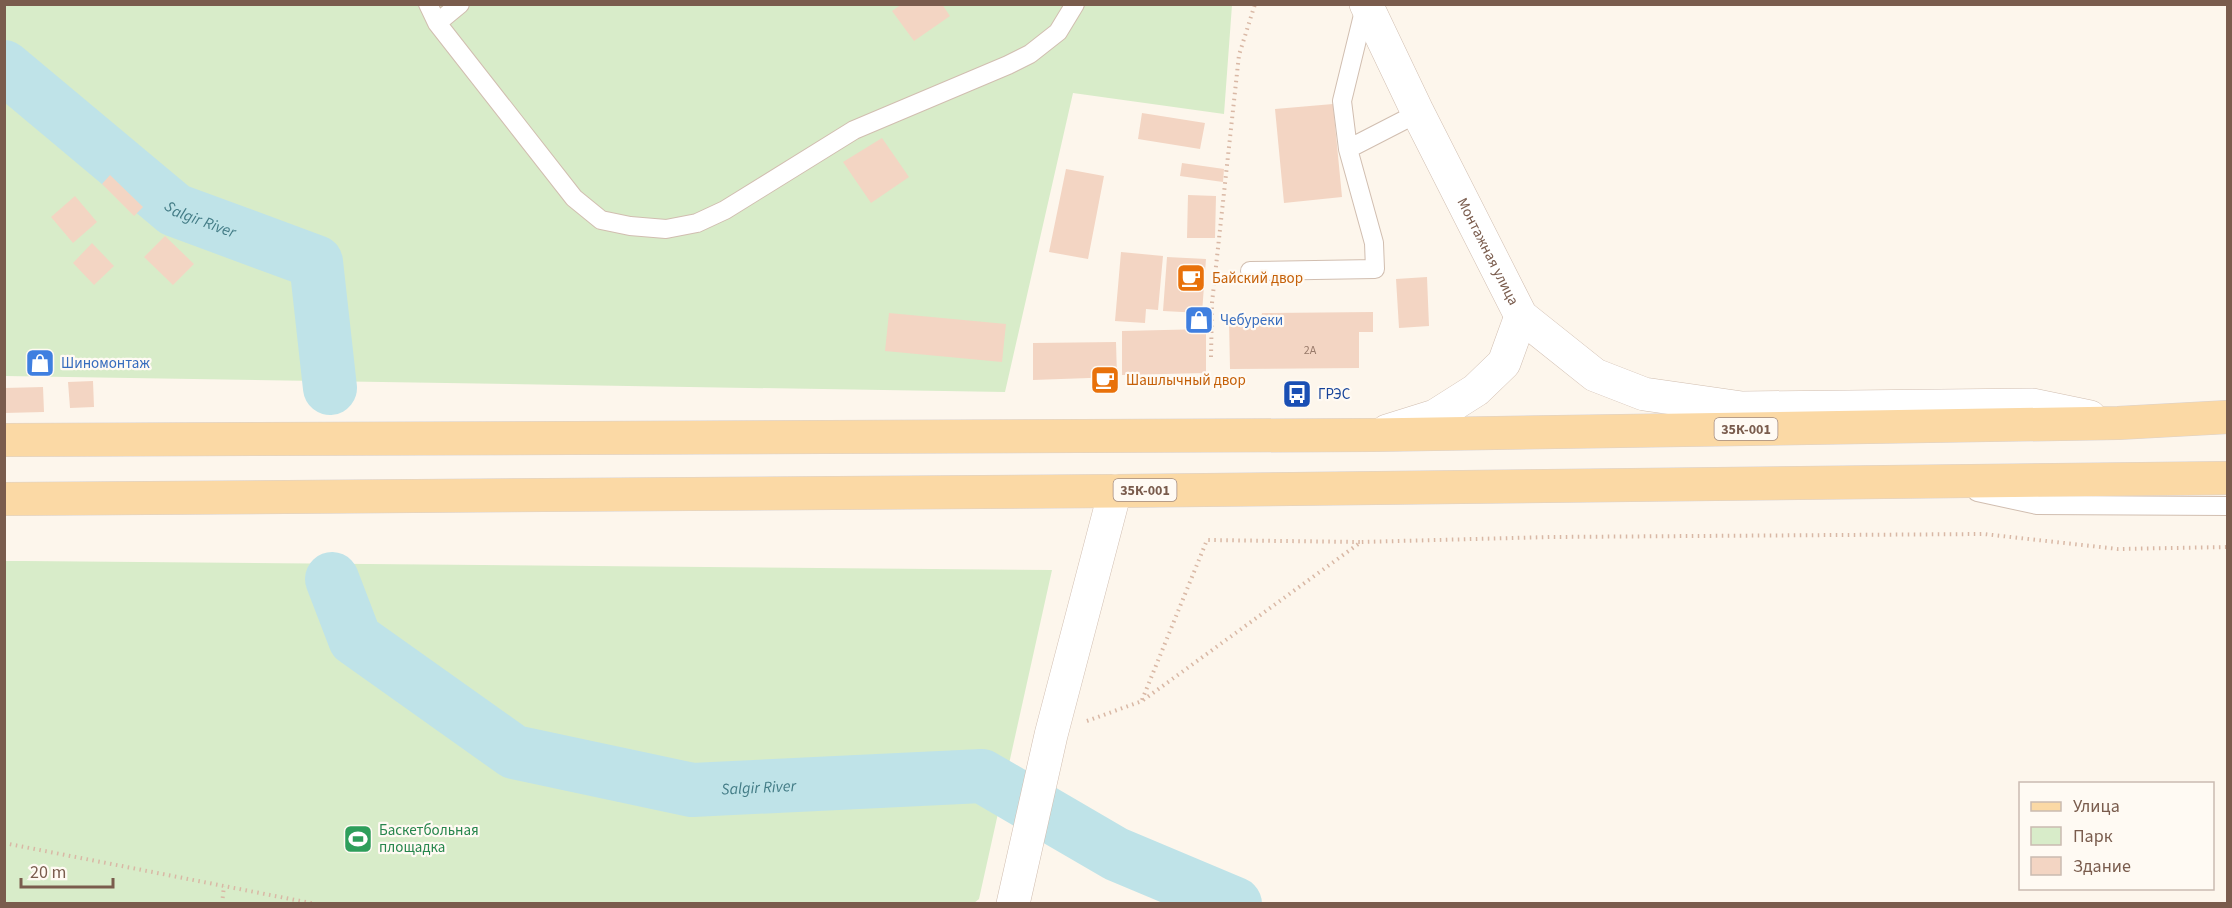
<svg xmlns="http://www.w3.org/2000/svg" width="2232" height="908" font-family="'Source Sans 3',sans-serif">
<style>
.green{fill:#d8ecc9}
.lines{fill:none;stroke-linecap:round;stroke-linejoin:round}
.river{stroke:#bfe3e8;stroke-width:54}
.building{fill:#f3d5c3}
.service-casing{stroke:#d1beb0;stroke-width:20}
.minor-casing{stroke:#d1beb0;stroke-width:34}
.tertiary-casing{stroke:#d1beb0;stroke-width:34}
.primary-casing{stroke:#dad1cd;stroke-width:34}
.path{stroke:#d9b8a5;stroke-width:4;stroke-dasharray:1.5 4.5;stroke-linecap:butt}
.service{stroke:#fff;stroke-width:18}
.minor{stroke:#fff;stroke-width:33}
.tertiary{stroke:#fff;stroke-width:33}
.primary{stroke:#fbd9a5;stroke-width:33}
.labels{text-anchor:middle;stroke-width:4.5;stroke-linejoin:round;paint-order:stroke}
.number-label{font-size:12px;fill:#987a6a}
.shield{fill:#fffaf3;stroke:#a28b7f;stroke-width:1.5}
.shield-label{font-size:14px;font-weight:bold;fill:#7a5c4d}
.street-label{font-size:15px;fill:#7a5c4d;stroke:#fffaf3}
.food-label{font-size:15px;fill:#c56008;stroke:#fffaf3;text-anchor:start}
.shop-label{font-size:15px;fill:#366cbe;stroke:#fffaf3;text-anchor:start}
.transit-label{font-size:15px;fill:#164399;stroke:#fffaf3;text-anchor:start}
.leisure-label{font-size:15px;fill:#27864d;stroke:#fffaf3;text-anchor:start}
.water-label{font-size:16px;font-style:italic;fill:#437c86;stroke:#fffaf3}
</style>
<rect width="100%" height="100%" fill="#fdf6ec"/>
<!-- green -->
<path class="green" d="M 5,5 L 1232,5 L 1224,114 L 1073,93 L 1005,392 L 5,376 Z
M 5,561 L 24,561 L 1052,570 L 979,899 L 974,903 L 5,904 Z"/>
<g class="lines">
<!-- river -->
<g class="river">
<path id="s1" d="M 4,67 L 175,210 L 316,262 L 330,388"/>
<path id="s2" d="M 332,579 L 355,639 L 514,752 L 692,790 L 982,776 L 1116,854 L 1235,904"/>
</g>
</g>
<!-- building -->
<path class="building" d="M 902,4 L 942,4 L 950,16 L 914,41 L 892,11 Z
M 1333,104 L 1342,197 L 1284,203 L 1275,109 Z
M 1142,113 L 1205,123 L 1200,149 L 1138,139 Z
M 882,138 L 909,177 L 871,203 L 843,162 Z
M 1182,163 L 1224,169 L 1223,182 L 1180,176 Z
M 1066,169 L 1104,176 L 1088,259 L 1049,252 Z
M 110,175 L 143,207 L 134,216 L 102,184 Z
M 1188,195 L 1216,196 L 1215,238 L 1187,238 Z
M 75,196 L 97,222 L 73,243 L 51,217 Z
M 165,236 L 194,264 L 173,285 L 144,257 Z
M 92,243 L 114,266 L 94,285 L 73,263 Z
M 1121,252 L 1163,256 L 1158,310 L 1146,309 L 1145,323 L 1115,321 Z
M 1167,257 L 1206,259 L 1202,313 L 1163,311 Z
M 1427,277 L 1429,326 L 1399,328 L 1396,279 Z
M 1373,312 L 1373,332 L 1359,332 L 1359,368 L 1230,369 L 1229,319 L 1261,319 L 1262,313 Z
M 889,313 L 1006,324 L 1002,362 L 885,351 Z
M 1191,315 L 1205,315 L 1204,327 L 1191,326 Z
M 1206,329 L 1206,373 L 1122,375 L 1122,331 Z
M 1116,342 L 1117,377 L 1033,380 L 1033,343 Z
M 93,381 L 94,407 L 70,408 L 68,382 Z
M 43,387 L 44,412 L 4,413 L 4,388 Z"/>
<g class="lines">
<!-- service casing -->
<g class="service-casing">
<path id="service" d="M 428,4 L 437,23 L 574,198 L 601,220 L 630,226 L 666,229 L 697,223 L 725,210 L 854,130 L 1008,65 L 1030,54 L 1058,32 L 1075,4
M 437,23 L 460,4
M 1348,149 L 1342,101 L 1365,7
M 1250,271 L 1375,269 L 1374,243 L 1348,149 L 1418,113
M 1977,492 L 2037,505 L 2228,506"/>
</g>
<!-- minor casing -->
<g class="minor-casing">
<path id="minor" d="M 1013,904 L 1051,735 L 1115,491"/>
</g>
<!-- tertiary casing -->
<g class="tertiary-casing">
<g id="tertiary">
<path id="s3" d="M 1366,4 L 1418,113 L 1521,316 L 1595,375 L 1644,394 L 1742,408 L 2032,405 L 2090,417"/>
<path d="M 1387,431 L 1435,416 L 1476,390 L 1504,363 L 1521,316"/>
</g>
</g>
<!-- primary casing -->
<g class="primary-casing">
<path id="primary" d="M 4,440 L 1373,435 L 2118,423 L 2228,417
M 4,499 L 1115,491 L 2228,478"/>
</g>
<!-- path -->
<path class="path" d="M 1211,357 L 1212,303 L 1239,55 L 1255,4
M 1142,700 L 1207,540 L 1360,542
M 1087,721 L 1142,701 L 1361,542 L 1550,537 L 1984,534 L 2118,549 L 2228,547
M 4,843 L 316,904
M 222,904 L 224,886"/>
<!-- service -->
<use href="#service" class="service"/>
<!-- minor -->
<use href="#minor" class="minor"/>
<!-- tertiary -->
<use href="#tertiary" class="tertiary"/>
<!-- primary -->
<use href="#primary" class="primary"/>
</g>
<!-- icons -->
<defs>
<g id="cafe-square" transform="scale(1.5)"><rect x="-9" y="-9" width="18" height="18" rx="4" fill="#e8710a" stroke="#fffaf3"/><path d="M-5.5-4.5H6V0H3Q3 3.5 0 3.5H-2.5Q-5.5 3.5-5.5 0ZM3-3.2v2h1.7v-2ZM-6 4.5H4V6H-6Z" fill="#fff"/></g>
<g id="shop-square" transform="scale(1.5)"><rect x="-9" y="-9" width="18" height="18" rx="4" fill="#3f7fe0" stroke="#fffaf3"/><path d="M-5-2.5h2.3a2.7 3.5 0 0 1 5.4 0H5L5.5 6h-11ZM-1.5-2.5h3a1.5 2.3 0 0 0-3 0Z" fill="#fff"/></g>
<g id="bus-square" transform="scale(1.5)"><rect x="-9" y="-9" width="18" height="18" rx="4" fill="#1a4fb4" stroke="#fffaf3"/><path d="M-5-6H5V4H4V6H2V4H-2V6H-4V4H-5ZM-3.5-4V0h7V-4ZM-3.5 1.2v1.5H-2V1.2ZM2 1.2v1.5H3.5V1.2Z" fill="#fff"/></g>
<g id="stadium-square" transform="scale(1.5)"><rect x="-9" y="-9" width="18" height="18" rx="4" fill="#2e9e5b" stroke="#fffaf3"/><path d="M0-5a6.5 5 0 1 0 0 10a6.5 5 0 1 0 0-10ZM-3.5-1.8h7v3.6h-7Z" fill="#fff"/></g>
</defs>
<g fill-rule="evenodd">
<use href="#cafe-square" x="1191" y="278"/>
<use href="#shop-square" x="1199" y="320"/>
<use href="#shop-square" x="40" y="363"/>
<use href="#cafe-square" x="1105" y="380"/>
<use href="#bus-square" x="1297" y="394"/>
<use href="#stadium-square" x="358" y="839"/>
</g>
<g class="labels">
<!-- number labels -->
<g class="number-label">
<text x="1310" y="354">2А</text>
</g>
<!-- shield labels -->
<g class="shield">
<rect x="1714.5" y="418" width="63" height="22" rx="4.5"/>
<rect x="1113.5" y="479" width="63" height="22" rx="4.5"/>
</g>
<g class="shield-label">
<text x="1746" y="434">35К-001</text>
<text x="1145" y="495">35К-001</text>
</g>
<!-- street labels -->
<g class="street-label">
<text dy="5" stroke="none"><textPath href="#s3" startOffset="276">Монтажная улица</textPath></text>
</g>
<!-- food labels -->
<g class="food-label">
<text x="1212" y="283">Байский двор</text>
<text x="1126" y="385">Шашлычный двор</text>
</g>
<!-- shop labels -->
<g class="shop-label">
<text x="1220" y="325">Чебуреки</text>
<text x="61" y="368">Шиномонтаж</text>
</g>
<!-- transit labels -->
<g class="transit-label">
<text x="1318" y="399">ГРЭС</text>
</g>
<!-- leisure labels -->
<g class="leisure-label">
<text x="379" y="835">Баскетбольная<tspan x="379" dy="17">площадка</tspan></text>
</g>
<!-- water labels -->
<g class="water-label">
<text dy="6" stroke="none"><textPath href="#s1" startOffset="250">Salgir River</textPath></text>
<text dy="6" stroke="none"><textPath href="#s2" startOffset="508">Salgir River</textPath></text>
</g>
</g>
<!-- border -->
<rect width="2232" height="908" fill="none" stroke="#7a5c4d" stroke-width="12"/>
<!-- legend -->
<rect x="2019" y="782" width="195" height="108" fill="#fffaf3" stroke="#cabbb1" stroke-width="1.5"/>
<rect x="2031" y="802" width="30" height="9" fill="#fbd9a5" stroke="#cabbb1" stroke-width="1.5"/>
<text x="2073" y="812" font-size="18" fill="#7a5c4d">Улица</text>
<rect x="2031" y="827" width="30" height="18" fill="#d8ecc9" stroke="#cabbb1" stroke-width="1.5"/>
<text x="2073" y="842" font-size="18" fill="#7a5c4d">Парк</text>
<rect x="2031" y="857" width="30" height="18" fill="#f3d5c3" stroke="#cabbb1" stroke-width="1.5"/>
<text x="2073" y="872" font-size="18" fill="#7a5c4d">Здание</text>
<!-- scale -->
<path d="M21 878v9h92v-9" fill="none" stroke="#7a5c4d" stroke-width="3"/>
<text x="30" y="878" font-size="18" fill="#7a5c4d" stroke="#fffaf3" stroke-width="4.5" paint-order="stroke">20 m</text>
</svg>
